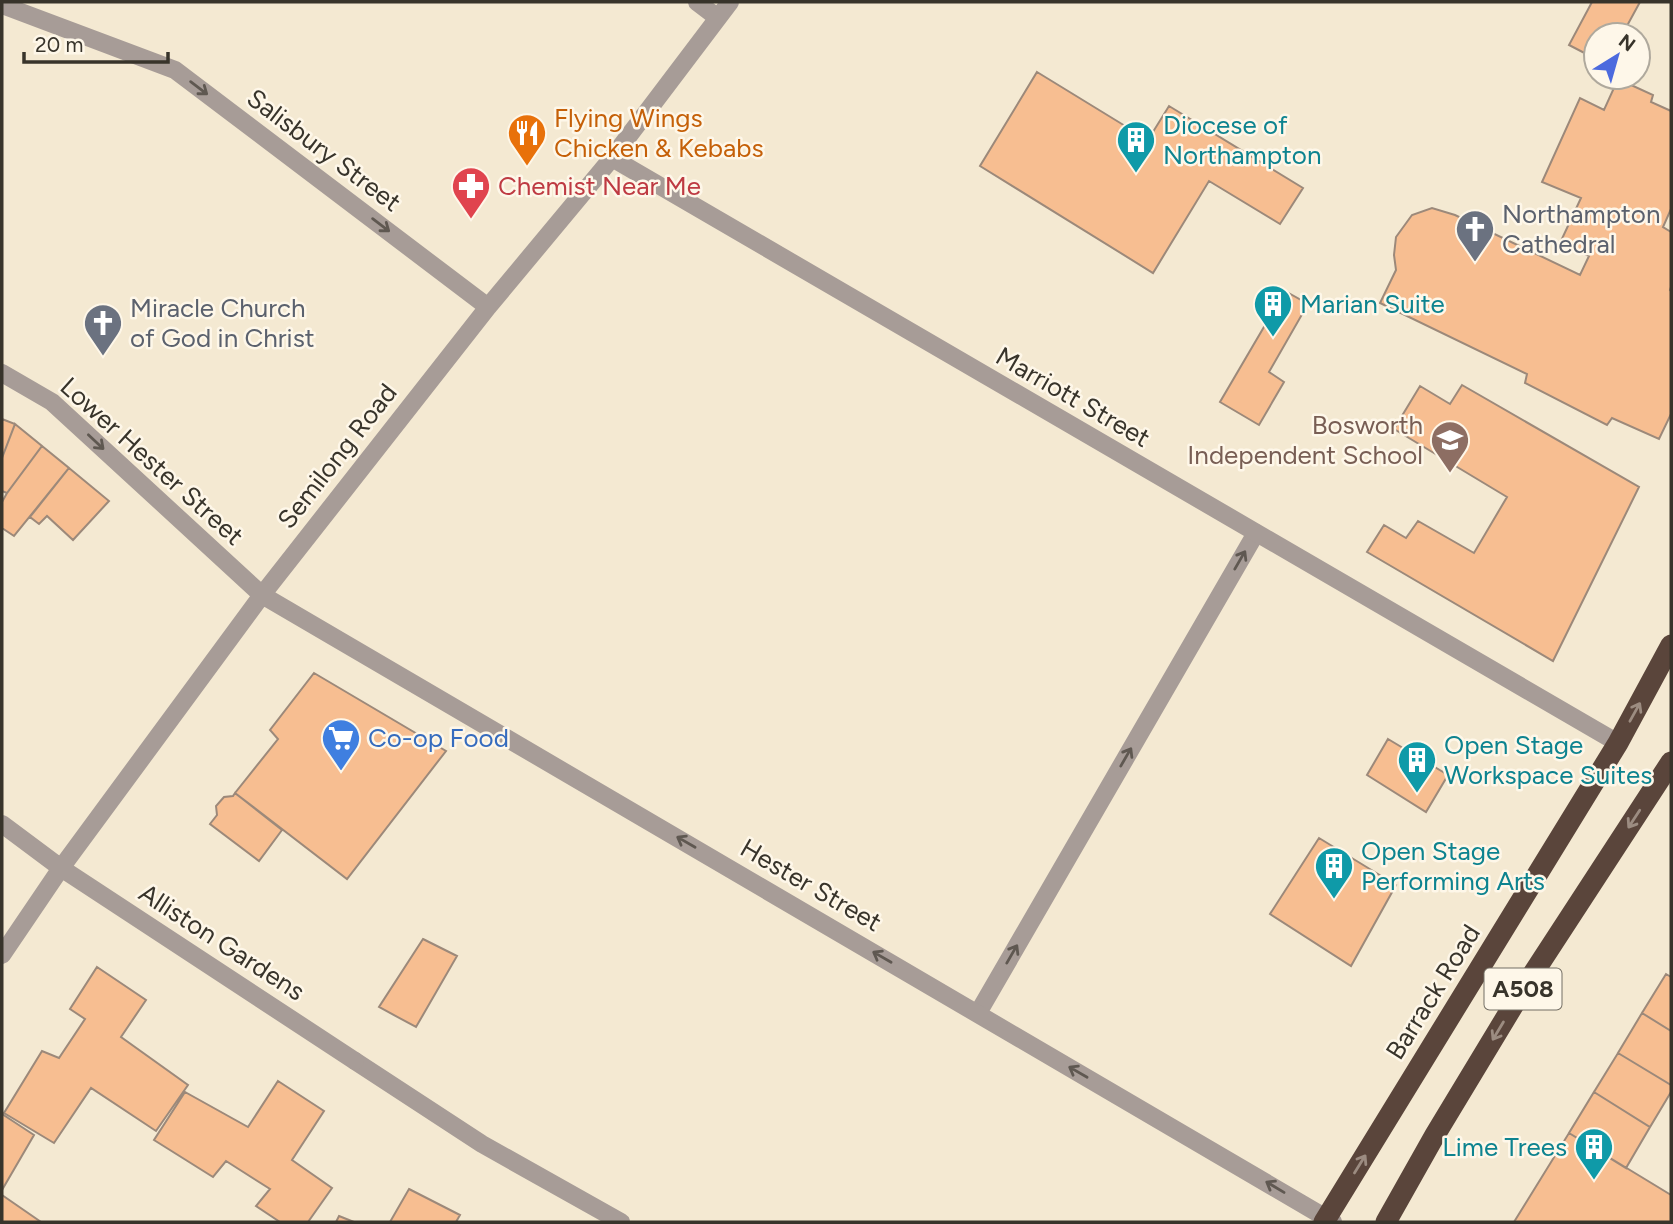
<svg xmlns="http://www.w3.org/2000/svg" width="1673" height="1224" font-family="Figtree,sans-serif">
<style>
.building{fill:#f7be91;stroke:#9c897a;stroke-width:2}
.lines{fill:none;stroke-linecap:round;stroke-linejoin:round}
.lane{stroke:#a79c97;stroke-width:18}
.street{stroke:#a79c97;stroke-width:18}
.highway{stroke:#5a453b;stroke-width:21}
.oneway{stroke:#5f5851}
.oneway2{stroke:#9c8c81}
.labels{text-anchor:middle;stroke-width:5;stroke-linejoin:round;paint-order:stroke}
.shield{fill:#fef7e9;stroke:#736e64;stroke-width:2}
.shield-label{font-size:24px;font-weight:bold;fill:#38342b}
.food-label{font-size:26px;fill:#c56008;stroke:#fef7e9;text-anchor:start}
.culture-label{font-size:26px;fill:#0d838f;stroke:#fef7e9;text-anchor:start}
.street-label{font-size:26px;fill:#38342b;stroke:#fef7e9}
.health-label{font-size:26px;fill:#be3a42;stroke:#fef7e9;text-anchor:start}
.worship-label{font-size:26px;fill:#5b616d;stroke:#fef7e9;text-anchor:start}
.education-label{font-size:26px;fill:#785e54;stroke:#fef7e9;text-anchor:end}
.shop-label{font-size:26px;fill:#366cbe;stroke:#fef7e9;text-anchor:start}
</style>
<rect width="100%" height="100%" fill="#f4e9d2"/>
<!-- building -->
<path class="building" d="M 1592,2 L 1640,2 L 1622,35 L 1596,35 L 1596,59 L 1569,45 Z
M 1037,72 L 1148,140 L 1169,106 L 1303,188 L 1280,224 L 1209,181 L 1153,273 L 980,166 Z
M 1618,79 L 1653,95 L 1651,102 L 1671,111 L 1671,209 L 1663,227 L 1671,232 L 1671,287 L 1670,290 L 1671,291 L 1671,414 L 1659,439 L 1612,418 L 1607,425 L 1525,383 L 1527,374 L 1380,303 L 1396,270 L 1394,255 L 1396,237 L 1412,215 L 1432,208 L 1455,215 L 1580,275 L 1589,256 L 1560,243 L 1581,198 L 1542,182 L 1580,98 L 1604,110 Z
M 1285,291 L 1308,304 L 1269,372 L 1284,382 L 1259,425 L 1220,402 Z
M 1462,385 L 1639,487 L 1553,661 L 1367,552 L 1384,525 L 1406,538 L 1418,521 L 1474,553 L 1507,497 L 1394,429 L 1420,386 L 1450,404 Z
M 2,419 L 15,424 L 2,458 Z
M 15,424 L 42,446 L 7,493 L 2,491 L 2,458 Z
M 42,446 L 69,468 L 14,536 L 2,528 L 2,502 L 7,493 Z
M 69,468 L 109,501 L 73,540 L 47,516 L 39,524 L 30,517 Z
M 314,673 L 446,751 L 347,879 L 235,793 L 278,739 L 270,730 Z
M 1388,739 L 1448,775 L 1426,812 L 1367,775 Z
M 235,793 L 282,830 L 259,861 L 210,824 L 217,815 L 216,806 L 224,797 L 233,796 Z
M 1319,838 L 1396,885 L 1351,966 L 1270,914 Z
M 423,939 L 457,956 L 416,1027 L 379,1007 Z
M 97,967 L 146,1000 L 121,1037 L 188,1085 L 156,1131 L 91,1088 L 54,1143 L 4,1113 L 42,1051 L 59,1058 L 85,1019 L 70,1009 Z
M 1666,974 L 1671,977 L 1671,1031 L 1642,1013 Z
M 1642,1013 L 1671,1031 L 1671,1085 L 1618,1053 Z
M 1618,1053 L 1671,1085 L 1671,1092 L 1650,1127 L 1594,1092 Z
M 278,1081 L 324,1111 L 292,1160 L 332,1188 L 308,1222 L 280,1222 L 256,1206 L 270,1189 L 226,1161 L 213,1177 L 154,1140 L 185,1092 L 248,1127 Z
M 1594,1092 L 1650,1127 L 1626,1168 L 1569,1133 Z
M 2,1114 L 34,1135 L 2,1190 Z
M 1569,1133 L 1671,1195 L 1671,1222 L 1514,1222 Z
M 409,1189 L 460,1215 L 456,1222 L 390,1222 Z
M 2,1195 L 41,1222 L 2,1222 Z
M 339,1216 L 354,1222 L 336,1222 Z"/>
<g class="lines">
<!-- lane -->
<path class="lane" d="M 978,1013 L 1256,533
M 355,1061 L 482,1144 L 621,1222"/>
<!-- street -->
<path class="street" d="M 697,2 L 718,18
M 2,5 L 175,70 L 488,307
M 612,158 L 1618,743
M 2,373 L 52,402 L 262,595 L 1333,1222
M 2,824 L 61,868 L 355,1061
M 2,955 L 61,868 L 262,595 L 488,307 L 612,158 L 730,2"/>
<!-- highway -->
<path class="highway" d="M 1324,1222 L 1618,743 L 1671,645
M 1386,1222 L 1435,1135 L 1525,986 L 1671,762"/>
</g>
<!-- one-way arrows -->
<defs><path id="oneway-shaft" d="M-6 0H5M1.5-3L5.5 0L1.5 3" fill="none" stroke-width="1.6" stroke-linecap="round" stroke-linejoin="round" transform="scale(1.75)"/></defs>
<g class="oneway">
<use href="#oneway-shaft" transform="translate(199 88) rotate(37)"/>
<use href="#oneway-shaft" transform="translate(381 225) rotate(37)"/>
<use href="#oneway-shaft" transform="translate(96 442) rotate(43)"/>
<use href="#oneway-shaft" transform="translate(1240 560) rotate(-60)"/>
<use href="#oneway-shaft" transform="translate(1126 757) rotate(-60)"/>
<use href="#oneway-shaft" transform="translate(686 842) rotate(-150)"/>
<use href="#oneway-shaft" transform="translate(1012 954) rotate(-60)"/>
<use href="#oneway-shaft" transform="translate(882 957) rotate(-150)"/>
<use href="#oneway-shaft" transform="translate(1078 1072) rotate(-150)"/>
<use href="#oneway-shaft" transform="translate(1275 1187) rotate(-149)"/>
</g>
<g class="oneway2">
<use href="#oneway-shaft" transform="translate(1635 712) rotate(-61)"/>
<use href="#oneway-shaft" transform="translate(1634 819) rotate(123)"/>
<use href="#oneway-shaft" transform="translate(1498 1031) rotate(121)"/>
<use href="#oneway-shaft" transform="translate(1360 1164) rotate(-58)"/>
</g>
<!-- icons -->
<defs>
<g id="restaurant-pin" transform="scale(2.0125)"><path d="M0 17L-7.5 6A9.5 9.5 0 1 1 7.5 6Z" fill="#e8710a" stroke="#fef7e9"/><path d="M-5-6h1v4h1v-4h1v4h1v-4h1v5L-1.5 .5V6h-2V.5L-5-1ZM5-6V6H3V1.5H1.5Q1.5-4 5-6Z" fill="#fff"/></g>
<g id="building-pin" transform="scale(2.0125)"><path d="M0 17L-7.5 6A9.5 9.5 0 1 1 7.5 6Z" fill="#0f9aa8" stroke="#fef7e9"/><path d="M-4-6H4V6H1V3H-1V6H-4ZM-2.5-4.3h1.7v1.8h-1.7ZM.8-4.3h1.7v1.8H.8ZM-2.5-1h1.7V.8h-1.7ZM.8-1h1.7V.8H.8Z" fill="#fff"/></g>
<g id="pharmacy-pin" transform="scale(2.0125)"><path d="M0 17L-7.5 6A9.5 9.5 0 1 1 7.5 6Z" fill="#e0444e" stroke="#fef7e9"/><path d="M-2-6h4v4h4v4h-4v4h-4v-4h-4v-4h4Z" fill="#fff"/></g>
<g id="church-pin" transform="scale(2.0125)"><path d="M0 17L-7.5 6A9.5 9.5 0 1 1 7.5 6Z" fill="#6b7280" stroke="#fef7e9"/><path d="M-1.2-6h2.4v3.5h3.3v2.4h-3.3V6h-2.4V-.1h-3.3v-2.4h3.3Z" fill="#fff"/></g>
<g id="school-pin" transform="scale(2.0125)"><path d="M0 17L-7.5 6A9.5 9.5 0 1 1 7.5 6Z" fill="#8d6e63" stroke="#fef7e9"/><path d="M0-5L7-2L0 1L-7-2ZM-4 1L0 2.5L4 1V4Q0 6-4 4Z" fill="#fff"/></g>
<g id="supermarket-pin" transform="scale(2.0125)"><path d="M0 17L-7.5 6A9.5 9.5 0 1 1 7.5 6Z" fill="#3f7fe0" stroke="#fef7e9"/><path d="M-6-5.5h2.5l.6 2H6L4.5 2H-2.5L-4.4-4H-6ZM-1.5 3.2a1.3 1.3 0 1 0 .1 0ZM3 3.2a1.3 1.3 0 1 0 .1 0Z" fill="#fff"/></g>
</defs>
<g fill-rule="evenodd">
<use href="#restaurant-pin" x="527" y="133"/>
<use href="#building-pin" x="1136" y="140"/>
<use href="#pharmacy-pin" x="471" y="186"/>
<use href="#church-pin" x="1475" y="229"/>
<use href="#building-pin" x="1273" y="304"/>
<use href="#church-pin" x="103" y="323"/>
<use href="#school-pin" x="1450" y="440"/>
<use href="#supermarket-pin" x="341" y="738"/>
<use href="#building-pin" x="1417" y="760"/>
<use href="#building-pin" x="1334" y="866"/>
<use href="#building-pin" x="1594" y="1147"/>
</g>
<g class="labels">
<!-- shield labels -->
<rect class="shield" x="1484.5" y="968.5" width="77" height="41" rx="5"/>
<g class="shield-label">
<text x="1523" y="997">A508</text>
</g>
<!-- food labels -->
<g class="food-label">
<text x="554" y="127">Flying Wings<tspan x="554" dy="30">Chicken &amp; Kebabs</tspan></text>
</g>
<!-- culture labels -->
<g class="culture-label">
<text x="1163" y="134">Diocese of<tspan x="1163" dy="30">Northampton</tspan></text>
<text x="1300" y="313">Marian Suite</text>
<text x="1444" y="754">Open Stage<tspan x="1444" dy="30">Workspace Suites</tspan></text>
<text x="1361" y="860">Open Stage<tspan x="1361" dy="30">Performing Arts</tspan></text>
<text x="1567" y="1156" text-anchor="end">Lime Trees</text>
</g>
<!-- street labels -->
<g class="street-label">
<text transform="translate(324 150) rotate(37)" y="9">Salisbury Street</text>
<text transform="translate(1073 397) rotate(30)" y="9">Marriott Street</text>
<text transform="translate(337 456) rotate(-52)" y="9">Semilong Road</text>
<text transform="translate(152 461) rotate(42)" y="9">Lower Hester Street</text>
<text transform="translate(811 885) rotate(30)" y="9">Hester Street</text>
<text transform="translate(222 942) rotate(33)" y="9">Alliston Gardens</text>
<text transform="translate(1433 992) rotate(-58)" y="9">Barrack Road</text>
</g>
<!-- health labels -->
<g class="health-label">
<text x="498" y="195">Chemist Near Me</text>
</g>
<!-- worship labels -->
<g class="worship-label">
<text x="1502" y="223">Northampton<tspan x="1502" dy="30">Cathedral</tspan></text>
<text x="130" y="317">Miracle Church<tspan x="130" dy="30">of God in Christ</tspan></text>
</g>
<!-- education labels -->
<g class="education-label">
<text x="1423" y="434">Bosworth<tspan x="1423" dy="30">Independent School</tspan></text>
</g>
<!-- shop labels -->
<g class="shop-label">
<text x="368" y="747">Co-op Food</text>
</g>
</g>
<!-- border -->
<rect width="1673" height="1224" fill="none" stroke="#38342b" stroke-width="7"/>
<!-- north arrow -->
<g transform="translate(1617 56) rotate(37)"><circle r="33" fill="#fef7e9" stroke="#afa99d" stroke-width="2"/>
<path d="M0-5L12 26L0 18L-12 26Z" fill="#4c6ade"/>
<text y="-10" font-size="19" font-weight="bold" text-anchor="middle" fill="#38342b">N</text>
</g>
<!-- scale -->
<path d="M24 52v10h144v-10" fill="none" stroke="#38342b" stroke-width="3.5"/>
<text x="35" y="52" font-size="21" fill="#38342b" stroke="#fef7e9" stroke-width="5" paint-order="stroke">20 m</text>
</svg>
